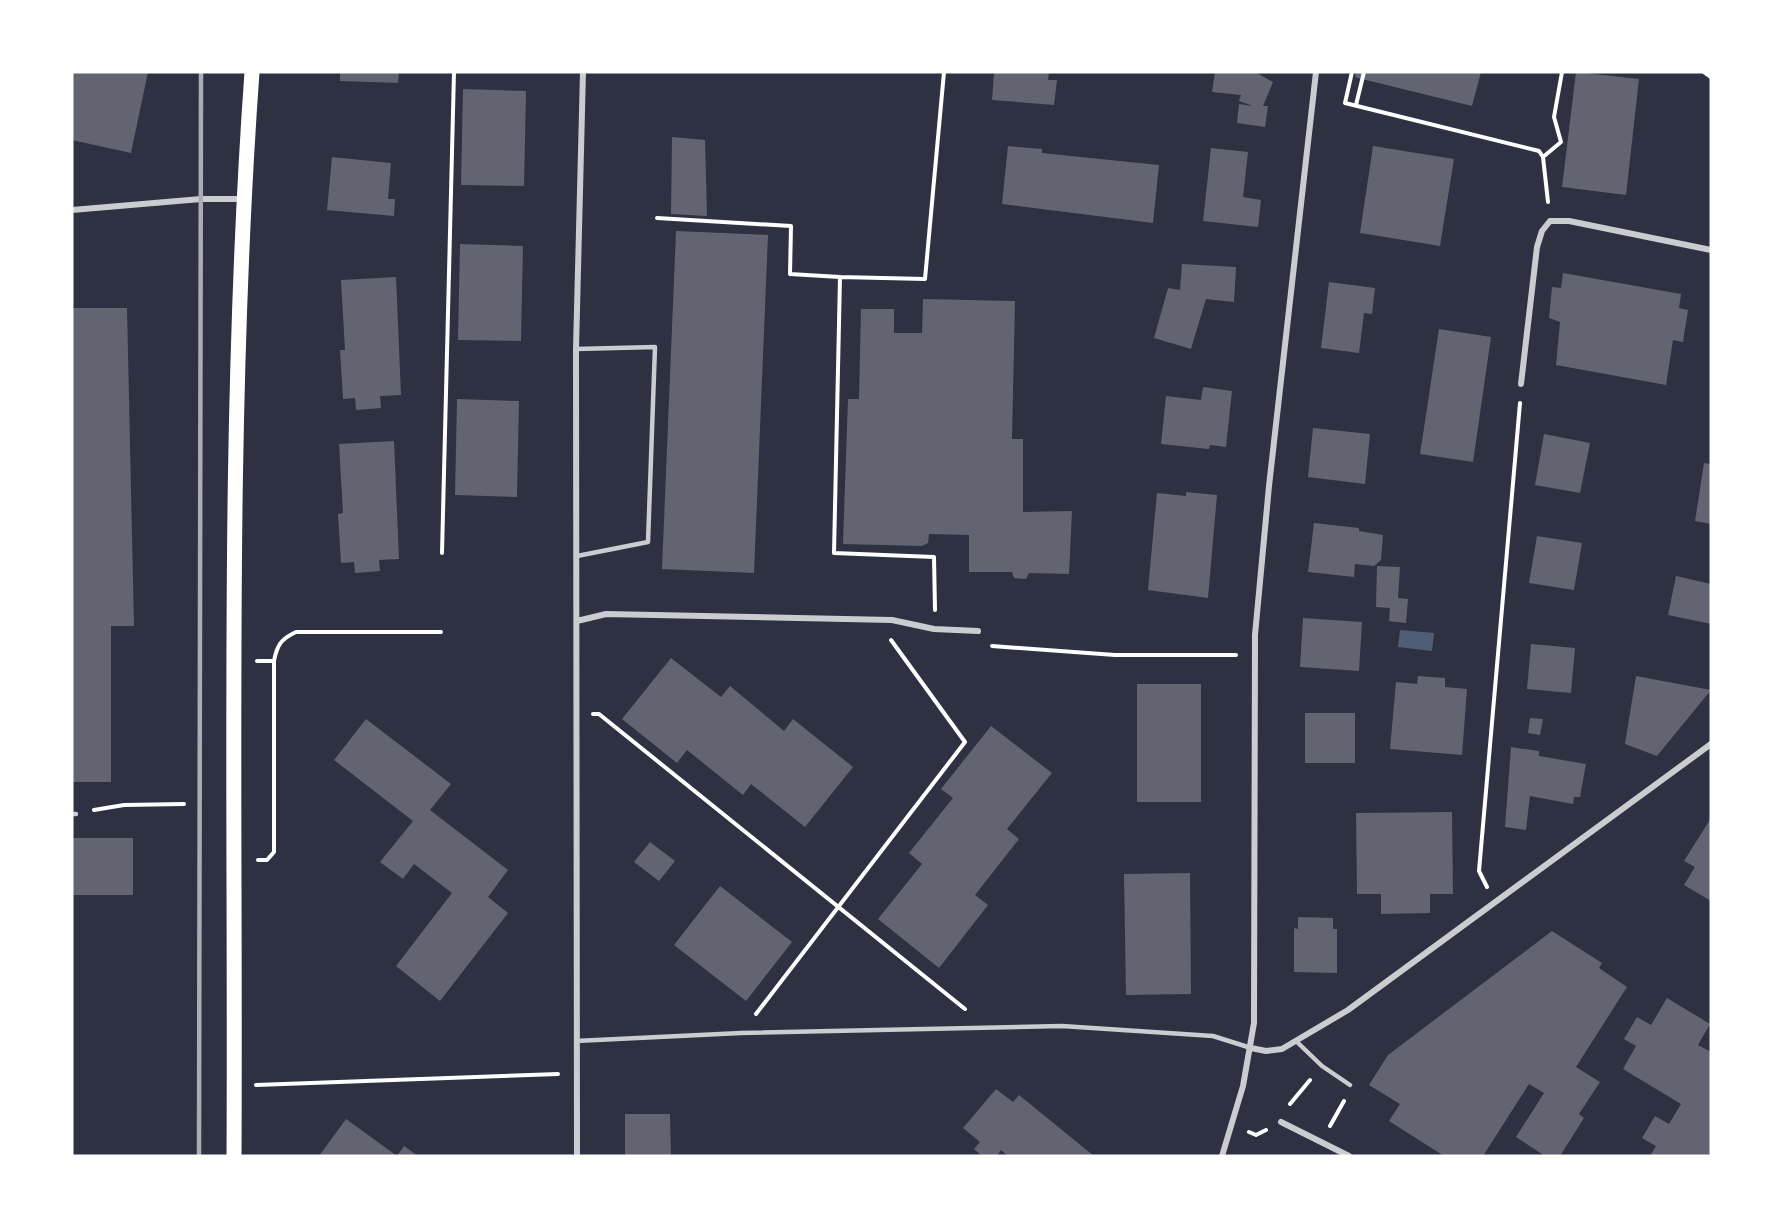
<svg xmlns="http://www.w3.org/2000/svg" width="1783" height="1228" font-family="Figtree,sans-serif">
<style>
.water{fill:#4f5d75}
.building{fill:#626471}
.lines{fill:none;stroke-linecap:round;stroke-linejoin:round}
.path{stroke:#fff;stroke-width:4}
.service{stroke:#caccd0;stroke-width:4.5}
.minor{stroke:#caccd0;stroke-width:6}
.primary{stroke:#fff;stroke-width:15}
.rail{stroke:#abadb3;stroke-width:4.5}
</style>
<rect width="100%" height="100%" fill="#2d3142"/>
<!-- water -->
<path class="water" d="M 1400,630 L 1434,633 L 1432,651 L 1398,647 Z"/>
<!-- building -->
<path class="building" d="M 72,72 L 148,72 L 131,153 L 72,140 Z
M 340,72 L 399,72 L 398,83 L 340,81 Z
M 994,72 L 1049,72 L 1048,80 L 1057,80 L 1054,105 L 992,100 Z
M 1215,72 L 1255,72 L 1273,82 L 1263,106 L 1268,106 L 1265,127 L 1237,123 L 1239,104 L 1253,106 L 1239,101 L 1241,95 L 1212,92 Z
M 1356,72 L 1481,72 L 1472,106 L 1362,79 L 1355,77 Z
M 1576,72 L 1639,79 L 1626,195 L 1562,187 Z
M 463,89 L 526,91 L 524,186 L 461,185 Z
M 672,137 L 705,140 L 707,216 L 671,214 Z
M 1008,146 L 1042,149 L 1042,153 L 1159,165 L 1153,223 L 1002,204 Z
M 1373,146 L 1454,159 L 1440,246 L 1360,233 Z
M 1211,148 L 1248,152 L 1243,197 L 1261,200 L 1258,227 L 1203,221 Z
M 332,157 L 391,163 L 388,199 L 395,199 L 394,216 L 327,210 Z
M 676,231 L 768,235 L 754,573 L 662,569 Z
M 460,244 L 523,246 L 521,341 L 458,340 Z
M 1182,264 L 1236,267 L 1234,302 L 1206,299 L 1191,349 L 1154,338 L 1168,288 L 1180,290 Z
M 1563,273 L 1681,294 L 1679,308 L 1688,310 L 1683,342 L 1673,340 L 1666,385 L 1556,365 L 1560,322 L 1549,318 L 1552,287 L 1561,288 Z
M 396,277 L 401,395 L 380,396 L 381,408 L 356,410 L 355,398 L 343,399 L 340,350 L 345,350 L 341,280 Z
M 1329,282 L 1375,288 L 1372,314 L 1364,313 L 1359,353 L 1321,348 Z
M 923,299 L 1015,301 L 1012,439 L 1023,439 L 1023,512 L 1072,511 L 1069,574 L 1029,573 L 1026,579 L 1014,578 L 1012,572 L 969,572 L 969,535 L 929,534 L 928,543 L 922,546 L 843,544 L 848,399 L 859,399 L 861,309 L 894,309 L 894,333 L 922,333 Z
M 72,308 L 127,308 L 134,626 L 111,626 L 111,782 L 72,782 Z
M 1439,329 L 1491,337 L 1473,462 L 1420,454 Z
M 1203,387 L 1232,391 L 1226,447 L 1210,445 L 1209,449 L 1161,444 L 1166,396 L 1201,400 Z
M 457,399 L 519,401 L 517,497 L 455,495 Z
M 1313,428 L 1370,434 L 1365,484 L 1308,477 Z
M 1544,434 L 1590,443 L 1580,493 L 1535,485 Z
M 394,441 L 399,559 L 379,560 L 380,571 L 355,573 L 354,562 L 341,563 L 338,514 L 343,513 L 339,444 Z
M 1704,463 L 1711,464 L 1711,524 L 1695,521 Z
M 1186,492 L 1217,495 L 1208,598 L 1148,590 L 1157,493 L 1186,496 Z
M 1314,523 L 1359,528 L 1359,531 L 1383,535 L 1381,560 L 1374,566 L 1355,564 L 1354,577 L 1308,572 Z
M 1537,536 L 1582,543 L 1574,590 L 1529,583 Z
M 1377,566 L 1400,567 L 1398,598 L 1408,599 L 1406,623 L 1389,621 L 1390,608 L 1376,607 Z
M 1676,576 L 1711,584 L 1711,624 L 1668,615 Z
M 1303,618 L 1362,622 L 1359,671 L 1300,667 Z
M 1531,644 L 1575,648 L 1571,693 L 1527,689 Z
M 671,658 L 721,697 L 730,686 L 784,731 L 793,719 L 853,767 L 805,827 L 751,784 L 743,795 L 687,750 L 677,763 L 622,719 Z
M 1418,676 L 1445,678 L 1445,687 L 1467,689 L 1462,755 L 1390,749 L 1396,682 L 1417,684 Z
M 1636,676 L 1711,690 L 1657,756 L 1625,744 Z
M 1137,684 L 1201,684 L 1201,802 L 1137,802 Z
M 1305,713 L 1355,713 L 1355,763 L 1305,763 Z
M 1530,718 L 1543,719 L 1540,735 L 1528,733 Z
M 366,719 L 451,784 L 430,810 L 508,870 L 488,897 L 508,913 L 440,1001 L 396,966 L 452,893 L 414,864 L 403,879 L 380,862 L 413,821 L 334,760 Z
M 991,726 L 1052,773 L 1007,829 L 1019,839 L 975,895 L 988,905 L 939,968 L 878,919 L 922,864 L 909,853 L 953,798 L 941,789 Z
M 1511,747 L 1539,751 L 1539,756 L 1586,764 L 1580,797 L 1574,797 L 1573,804 L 1530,796 L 1526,830 L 1505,827 Z
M 1452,812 L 1453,894 L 1430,894 L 1430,913 L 1381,914 L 1381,894 L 1357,894 L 1356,813 Z
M 1711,818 L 1711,901 L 1684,885 L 1695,867 L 1684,861 Z
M 72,838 L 133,838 L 133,895 L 72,895 Z
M 650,842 L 675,861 L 659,881 L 634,862 Z
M 1190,873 L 1191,994 L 1126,995 L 1124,874 Z
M 720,886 L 792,942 L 746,1001 L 674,945 Z
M 1298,917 L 1333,918 L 1333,929 L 1337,929 L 1337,973 L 1294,972 L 1294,928 L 1298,929 Z
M 1552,931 L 1602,963 L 1599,968 L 1627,987 L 1576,1067 L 1600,1082 L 1579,1114 L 1584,1118 L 1560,1156 L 1545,1156 L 1516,1137 L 1544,1093 L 1529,1084 L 1483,1156 L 1444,1156 L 1389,1121 L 1400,1104 L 1369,1085 L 1388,1055 Z
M 1667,998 L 1710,1024 L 1698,1045 L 1711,1052 L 1711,1156 L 1650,1156 L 1656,1146 L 1642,1138 L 1655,1116 L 1669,1124 L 1681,1104 L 1623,1069 L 1636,1046 L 1624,1039 L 1637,1017 L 1651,1025 Z
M 996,1089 L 1013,1102 L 1019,1095 L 1094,1156 L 1008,1156 L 1001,1150 L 997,1156 L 982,1156 L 974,1149 L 980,1142 L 963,1128 Z
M 625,1114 L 670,1114 L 671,1156 L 625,1156 Z
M 346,1119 L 397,1156 L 319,1156 Z
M 404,1146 L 418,1156 L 397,1156 Z"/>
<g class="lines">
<!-- path -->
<path class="path" d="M 1352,72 L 1345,103 L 1539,151 L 1543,157 L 1548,202
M 1704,72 L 1711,77
M 1356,105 L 1364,72
M 1543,157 L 1561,142 L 1554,117 L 1562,72
M 657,218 L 791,226 L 790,274 L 840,277
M 442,553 L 454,72
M 935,610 L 934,557 L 834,553 L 840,277 L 925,279 L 944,72
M 992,646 L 1115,655 L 1236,655
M 257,661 L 274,661
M 593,714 L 599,714 L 965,1009
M 94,810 L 124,805 L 184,804
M 258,860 L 267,860 L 274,852 L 274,661 C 277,645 281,639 296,632 L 441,632
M 1487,887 L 1479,871 L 1520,403
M 756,1014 L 965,742 L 891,640
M 256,1085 L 558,1074
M 1290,1104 L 1310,1080
M 1330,1126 L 1344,1101
M 1249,1132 L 1256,1135 L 1266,1130"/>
<!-- service -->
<path class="service" d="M 576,349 L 655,347 L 648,542 L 577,556
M 72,814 L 76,814
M 576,1041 L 741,1033 L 1062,1026 L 1213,1036 L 1251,1048
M 1297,1042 L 1322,1066 L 1350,1085"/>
<!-- minor -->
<path class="minor" d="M 72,210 L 201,199 L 243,199
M 1521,384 L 1537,247 L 1542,231 L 1550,221 L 1569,221 L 1711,250
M 577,621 L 606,614 L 892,620 L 934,629 L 978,631
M 1251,1048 L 1266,1051 L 1282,1049 L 1348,1010 L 1711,744
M 1281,1122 L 1349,1156
M 577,1156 L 576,349 L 583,72
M 1222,1156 L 1243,1086 L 1254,1023 L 1255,635 L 1269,486 L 1316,72"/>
<!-- primary -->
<path class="primary" d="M 234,1156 C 236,795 226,432 252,72"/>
<!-- rail -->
<path class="rail" d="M 199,1156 L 201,72"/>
</g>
<!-- border -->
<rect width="1783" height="1228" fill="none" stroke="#ffffff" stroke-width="147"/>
</svg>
